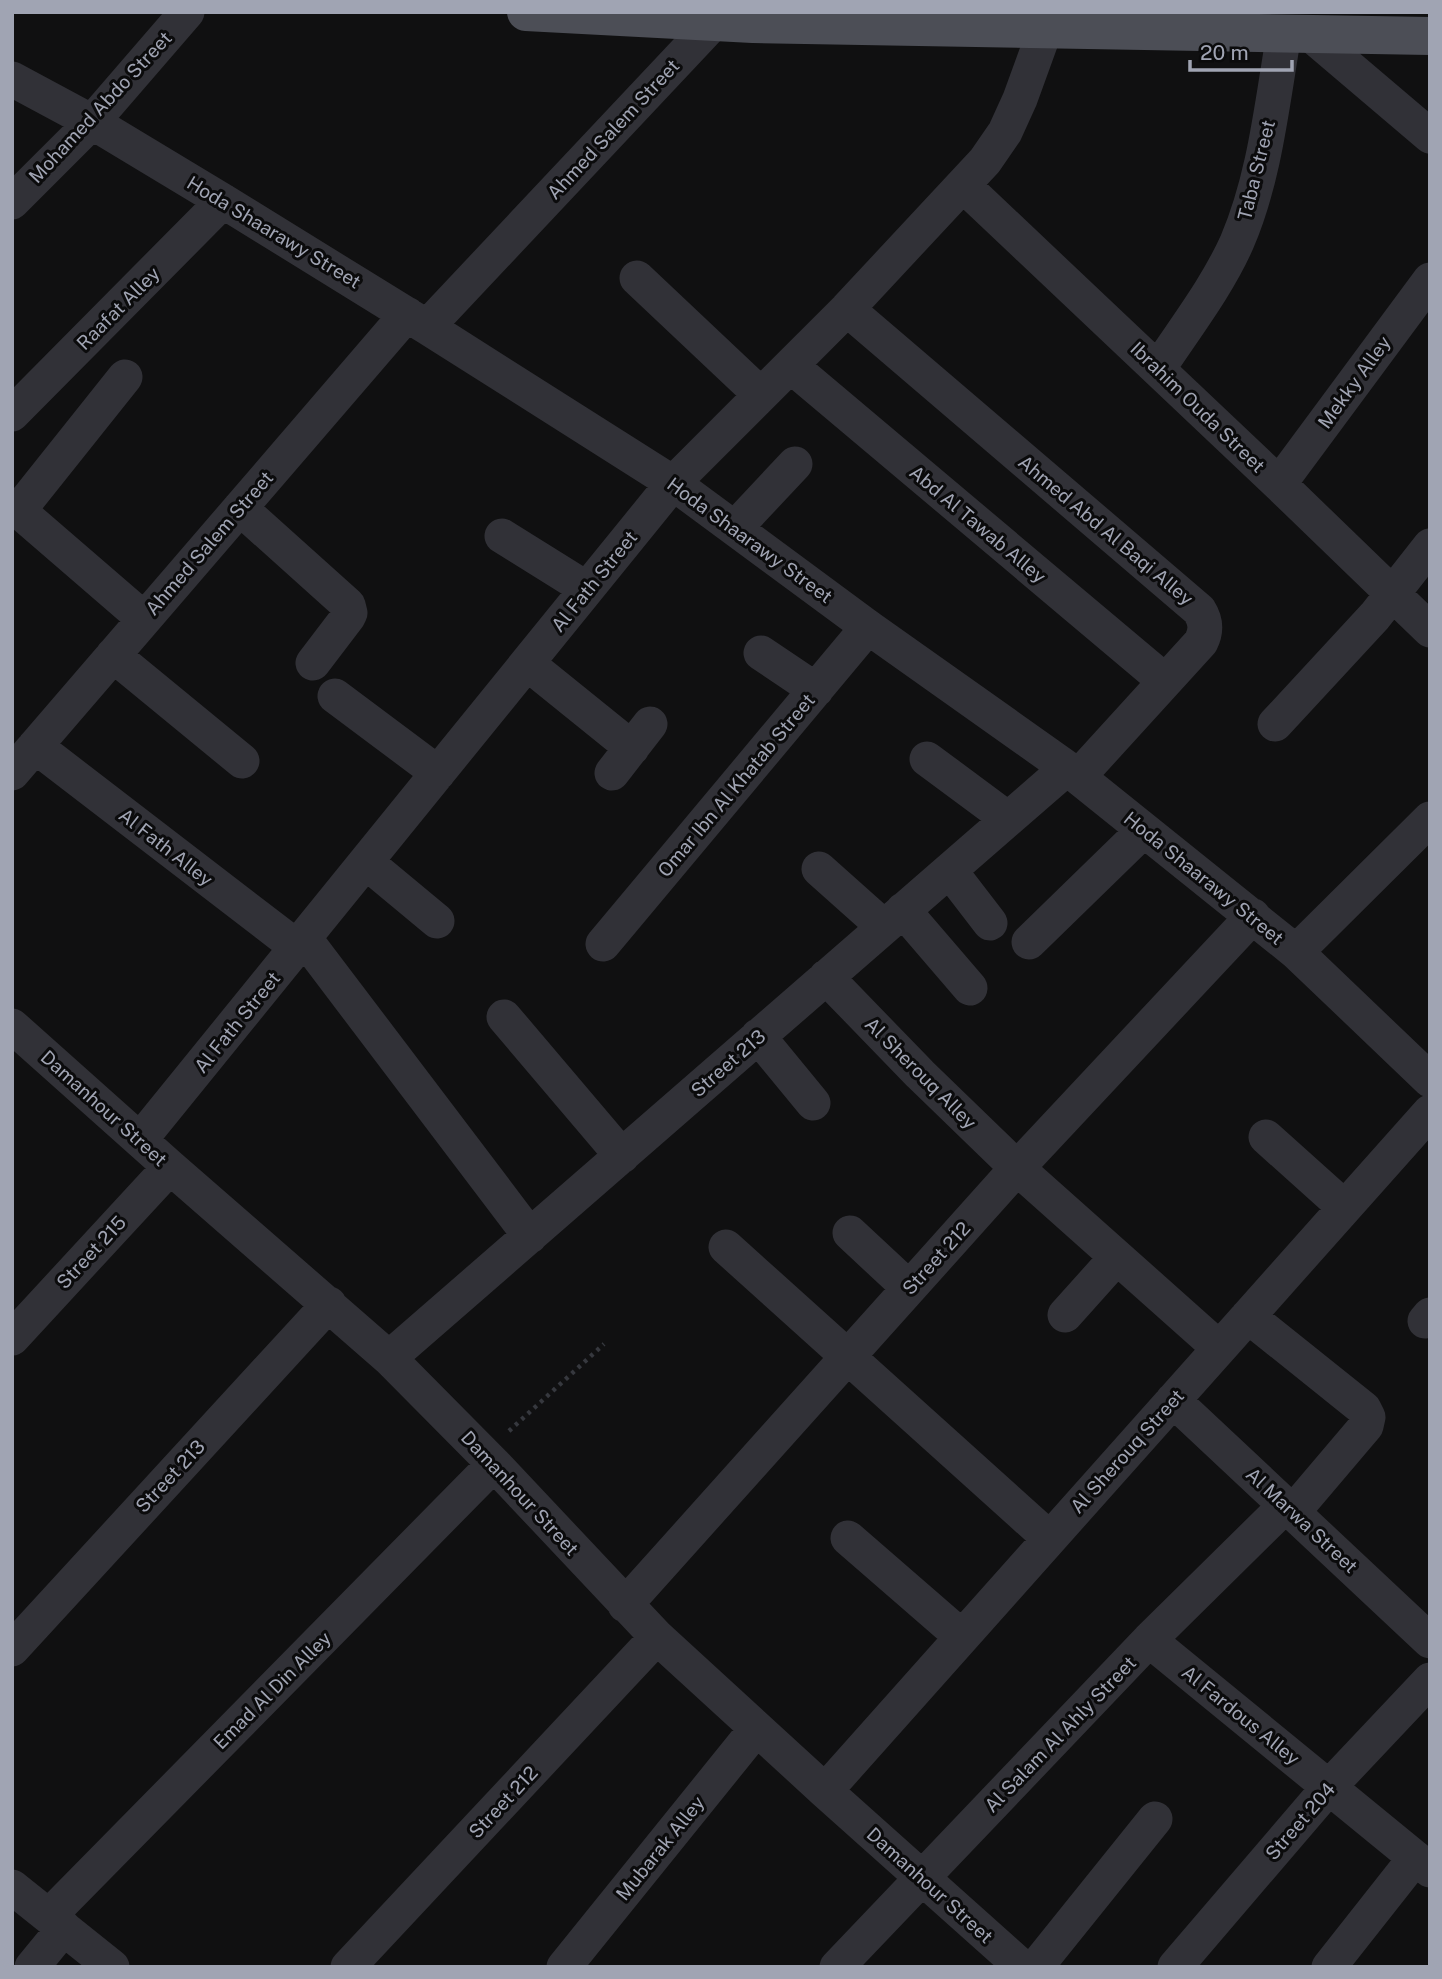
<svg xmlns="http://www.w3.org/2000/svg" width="1442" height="1979" font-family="'Public Sans',sans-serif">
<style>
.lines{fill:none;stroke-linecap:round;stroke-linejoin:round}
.path{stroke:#36383e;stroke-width:4.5;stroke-dasharray:3.5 5;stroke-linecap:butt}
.minor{stroke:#313137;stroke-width:35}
.major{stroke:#4c4e56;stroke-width:38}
.labels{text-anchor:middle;stroke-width:6;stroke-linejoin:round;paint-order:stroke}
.street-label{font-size:19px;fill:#a0a4b3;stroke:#0b0b0c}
</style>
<rect width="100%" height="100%" fill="#101011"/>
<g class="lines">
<!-- path -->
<path class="path" d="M 509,1431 L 604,1344"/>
<!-- minor -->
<path class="minor" d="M 1310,34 L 1430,136
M 12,79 L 92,122 L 223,201 L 427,327 L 673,483 L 868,627 L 1067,768 L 1296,952 L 1430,1080
M 964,186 L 1279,484 L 1430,630
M 12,202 L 92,122 L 187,12
M 637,278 L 761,395
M 847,309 L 1199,610 C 1206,621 1207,630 1201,642 L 1078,777
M 427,327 L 713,23
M 791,366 L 1165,681
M 1158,369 C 1185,328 1217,287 1237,242 C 1265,177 1272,103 1284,34
M 12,414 L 223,201
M 1279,484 L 1430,280
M 12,505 L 144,619
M 240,508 L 348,605 L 350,613 L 348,617 L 313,663
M 19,510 L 125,377
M 735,528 L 795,464
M 502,536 L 587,589
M 761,653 L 816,690
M 113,655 L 242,761
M 528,664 L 632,748
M 335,696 L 438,773
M 1275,724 L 1375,616 L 1430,546
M 35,746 L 298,948
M 927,759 L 1008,819
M 12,773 L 407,314
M 612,773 L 650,724
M 366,862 L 437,921
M 819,869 L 884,927
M 950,871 L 990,923
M 903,910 L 970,988
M 305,939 L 530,1236
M 1029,942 L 1144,830
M 603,944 L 868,627
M 1296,952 L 1430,819
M 826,977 L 920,1074 L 1017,1168 L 1219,1348
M 504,1017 L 622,1156
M 12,1026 L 170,1167 L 389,1358 L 494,1464 L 657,1637 L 825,1791 L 1022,1967
M 758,1036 L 813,1103
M 1266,1137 L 1344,1207
M 140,1140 L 673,483 L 847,309 L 985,161 L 1005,132 L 1020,99 L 1045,30
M 850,1233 L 909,1288
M 726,1247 L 1049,1538
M 1065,1315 L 1117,1257
M 1248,1316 L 1364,1409 L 1368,1417 L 1366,1426 L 1293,1512
M 1425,1321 L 1430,1315
M 12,1338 L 170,1167
M 389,1358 L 1067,768
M 1173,1400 L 1430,1641
M 848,1538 L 962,1637
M 625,1605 L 1017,1168 L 1253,916
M 1149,1640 L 1430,1870
M 12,1649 L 329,1304
M 825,1791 L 1430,1112
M 12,1887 L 112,1967
M 49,1916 L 494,1464
M 32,1967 L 64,1928
M 348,1967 L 657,1637
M 564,1967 L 756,1729
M 837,1967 L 1149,1640 L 1286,1505
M 1036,1967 L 1155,1819
M 1175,1967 L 1329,1787 L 1430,1680
M 1329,1967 L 1415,1858"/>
<!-- major -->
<path class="major" d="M 526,12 L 753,24 L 1430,36"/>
</g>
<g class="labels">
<!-- street labels -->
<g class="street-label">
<text transform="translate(100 107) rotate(-47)" y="7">Mohamed Abdo Street</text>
<text transform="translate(613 129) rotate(-47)" y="7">Ahmed Salem Street</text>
<text transform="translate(1256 170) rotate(-76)" y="7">Taba Street</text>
<text transform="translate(274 232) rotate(31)" y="7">Hoda Shaarawy Street</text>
<text transform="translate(118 308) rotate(-45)" y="7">Raafat Alley</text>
<text transform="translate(1354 382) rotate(-54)" y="7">Mekky Alley</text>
<text transform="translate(1198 407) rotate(44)" y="7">Ibrahim Ouda Street</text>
<text transform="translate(978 524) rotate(40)" y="7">Abd Al Tawab Alley</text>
<text transform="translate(1106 530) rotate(40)" y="7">Ahmed Abd Al Baqi Alley</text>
<text transform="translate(750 540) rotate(36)" y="7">Hoda Shaarawy Street</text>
<text transform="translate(209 543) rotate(-49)" y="7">Ahmed Salem Street</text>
<text transform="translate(594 581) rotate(-51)" y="7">Al Fath Street</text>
<text transform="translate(736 785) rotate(-50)" y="7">Omar Ibn Al Khatab Street</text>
<text transform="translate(166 847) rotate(38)" y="7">Al Fath Alley</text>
<text transform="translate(1204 878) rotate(39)" y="7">Hoda Shaarawy Street</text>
<text transform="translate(237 1022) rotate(-51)" y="7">Al Fath Street</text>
<text transform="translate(728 1063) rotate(-41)" y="7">Street 213</text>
<text transform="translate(921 1073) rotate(45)" y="7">Al Sherouq Alley</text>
<text transform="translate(104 1108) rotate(42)" y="7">Damanhour Street</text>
<text transform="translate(91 1252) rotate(-47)" y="7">Street 215</text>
<text transform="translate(936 1258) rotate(-48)" y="7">Street 212</text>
<text transform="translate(1127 1451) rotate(-48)" y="7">Al Sherouq Street</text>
<text transform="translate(170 1476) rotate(-47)" y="7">Street 213</text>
<text transform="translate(520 1493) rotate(47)" y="7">Damanhour Street</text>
<text transform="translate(1302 1520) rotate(43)" y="7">Al Marwa Street</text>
<text transform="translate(272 1690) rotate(-45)" y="7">Emad Al Din Alley</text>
<text transform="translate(1241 1715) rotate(39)" y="7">Al Fardous Alley</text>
<text transform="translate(1060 1734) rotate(-46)" y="7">Al Salam Al Ahly Street</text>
<text transform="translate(503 1802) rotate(-47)" y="7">Street 212</text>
<text transform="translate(1300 1821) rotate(-49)" y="7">Street 204</text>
<text transform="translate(660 1848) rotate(-51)" y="7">Mubarak Alley</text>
<text transform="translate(930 1885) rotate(42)" y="7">Damanhour Street</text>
</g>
</g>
<!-- border -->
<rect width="1442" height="1979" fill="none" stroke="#a0a4b3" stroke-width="28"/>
<!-- scale -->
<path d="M1190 60v10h102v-10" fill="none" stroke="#a0a4b3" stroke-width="3.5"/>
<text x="1200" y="60" font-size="21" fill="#a0a4b3" stroke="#0b0b0c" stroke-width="5" paint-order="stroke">20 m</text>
</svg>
